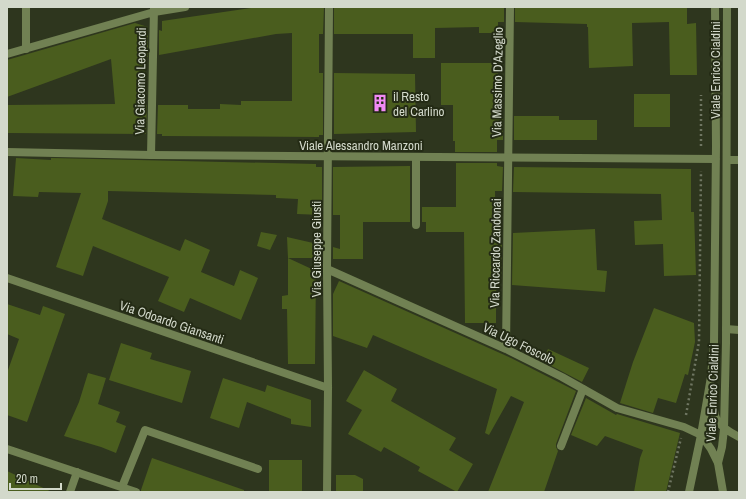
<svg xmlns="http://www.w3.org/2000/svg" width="746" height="499" font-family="'Archivo Narrow',sans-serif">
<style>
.building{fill:#4a5d1e}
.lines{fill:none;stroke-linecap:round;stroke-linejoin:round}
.path{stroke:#6f7662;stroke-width:2.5;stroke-dasharray:2 3;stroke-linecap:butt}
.service{stroke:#718153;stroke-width:8}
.minor{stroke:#718153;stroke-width:8}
.tertiary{stroke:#718153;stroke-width:8}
.labels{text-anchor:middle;stroke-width:4;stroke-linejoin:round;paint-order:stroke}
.street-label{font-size:13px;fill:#d3d9cb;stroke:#242b15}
.poi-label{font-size:13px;fill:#d3d9cb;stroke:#242b15;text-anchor:start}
</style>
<rect width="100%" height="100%" fill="#2e361e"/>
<!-- building -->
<path class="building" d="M 257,7 L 324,7 L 323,34 L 319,34 L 319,73 L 323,73 L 323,135 L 319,135 L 319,137 L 162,136 L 162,134 L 157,134 L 158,105 L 188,105 L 188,109 L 220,109 L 220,104 L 241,105 L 241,101 L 292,101 L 292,33 L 276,34 L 159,55 L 159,30 L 162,31 L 162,21 Z
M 334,7 L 504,7 L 504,22 L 498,22 L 498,33 L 479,33 L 479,27 L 435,28 L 435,58 L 413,58 L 413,34 L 334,34 Z
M 515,7 L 687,7 L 687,24 L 696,23 L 697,75 L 670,75 L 669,22 L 632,23 L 633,66 L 589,68 L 588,27 L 587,27 L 587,24 L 515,22 Z
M 135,23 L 148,27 L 148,57 L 145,57 L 144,104 L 147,105 L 146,134 L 7,133 L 7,105 L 115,104 L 111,59 L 7,97 L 7,60 Z
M 441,63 L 498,63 L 498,116 L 503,116 L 503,140 L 497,140 L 497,152 L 455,152 L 455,141 L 453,141 L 453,105 L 441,105 Z
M 334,73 L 415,74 L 416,132 L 334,134 Z
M 634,94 L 670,94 L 670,127 L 634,127 Z
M 514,116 L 559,116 L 559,120 L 597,120 L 597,140 L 514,140 Z
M 16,158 L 51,160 L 51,158 L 316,164 L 316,167 L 322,167 L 322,215 L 297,214 L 298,199 L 276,198 L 276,195 L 108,191 L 108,201 L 102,219 L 180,251 L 185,239 L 210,250 L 201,272 L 234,286 L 240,270 L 258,278 L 241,320 L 190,298 L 184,312 L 158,301 L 169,277 L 93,246 L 83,276 L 56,267 L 81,193 L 39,192 L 38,197 L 13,196 Z
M 456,163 L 497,163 L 497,166 L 503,167 L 502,191 L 495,191 L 496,234 L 502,233 L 501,284 L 496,284 L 496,323 L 465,323 L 464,232 L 426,232 L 426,222 L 422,222 L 422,207 L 456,207 Z
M 410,166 L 410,222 L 363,222 L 363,259 L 333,259 L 333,247 L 340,249 L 340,215 L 333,215 L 333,167 Z
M 514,167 L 691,169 L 691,212 L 694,212 L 696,275 L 664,276 L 663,244 L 635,245 L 634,221 L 662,220 L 661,194 L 513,192 Z
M 595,229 L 597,270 L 607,271 L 605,292 L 512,285 L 513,233 Z
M 261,232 L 277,235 L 270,250 L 257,246 Z
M 287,237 L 322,245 L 322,258 L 288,258 Z
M 288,258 L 316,271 L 315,364 L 288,364 L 287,309 L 282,309 L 282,296 L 288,295 Z
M 339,281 L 511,358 L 576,391 L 556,444 L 556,447 L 558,451 L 544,492 L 488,492 L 524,402 L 511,396 L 489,435 L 485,433 L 497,389 L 373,335 L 367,348 L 333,336 L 333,294 Z
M 7,304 L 40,315 L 43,306 L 65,314 L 27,422 L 7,415 L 7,373 L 19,339 L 7,334 Z
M 654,308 L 694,323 L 695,342 L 688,375 L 685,374 L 676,403 L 658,398 L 653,413 L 620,403 L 633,362 Z
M 121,343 L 152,353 L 150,359 L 191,371 L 182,403 L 109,380 Z
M 548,349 L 589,368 L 582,382 L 542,361 Z
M 364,370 L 397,389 L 391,401 L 456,438 L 449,450 L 473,464 L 457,492 L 418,471 L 420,467 L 384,447 L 381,452 L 348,434 L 362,410 L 346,401 Z
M 88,373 L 106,378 L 98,404 L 120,412 L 116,422 L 126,426 L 116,453 L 101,447 L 64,436 L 79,402 Z
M 223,378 L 265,392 L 267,385 L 311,400 L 311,427 L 291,424 L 291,419 L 247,402 L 239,428 L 210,418 Z
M 586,398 L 616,415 L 617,414 L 680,433 L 666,492 L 634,492 L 640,458 L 643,450 L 605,436 L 597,446 L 571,435 Z
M 152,458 L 244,490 L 244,492 L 141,492 L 141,490 Z
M 269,460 L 302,460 L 302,492 L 269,492 Z
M 7,471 L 52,492 L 7,492 Z
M 336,475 L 355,475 L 363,479 L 363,492 L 336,492 Z"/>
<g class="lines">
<!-- path -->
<path class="path" d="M 701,146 L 701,95
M 686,415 L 699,342 L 701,171
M 668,492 L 681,438"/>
<!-- service -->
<path class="service" d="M 416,225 L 416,157
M 561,446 L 583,389
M 122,487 L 145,430 L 258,469
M 70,492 L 77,472"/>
<!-- minor -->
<path class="minor" d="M 26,49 L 26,7
M 7,54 L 154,12 L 185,7
M 151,155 L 154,8
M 727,160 L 739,160
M 327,269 L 506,349 L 562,377 L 617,408 L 684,427 L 701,435
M 7,278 L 328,388
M 726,329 L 739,330
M 506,349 L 510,7
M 7,449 L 136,492
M 327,492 L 328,388 L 327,269 L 329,7"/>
<!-- tertiary -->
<path class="tertiary" d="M 7,152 L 151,155 L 716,159
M 712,388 C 714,418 712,423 739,437
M 701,435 L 711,449 L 718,463 L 723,492
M 718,463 L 722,447 L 724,429 L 726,343 L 727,7
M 689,492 L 701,435 L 711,377 L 714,343 L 716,146 L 715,7"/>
</g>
<!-- icons -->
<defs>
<g id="building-bare" transform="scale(1.38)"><path d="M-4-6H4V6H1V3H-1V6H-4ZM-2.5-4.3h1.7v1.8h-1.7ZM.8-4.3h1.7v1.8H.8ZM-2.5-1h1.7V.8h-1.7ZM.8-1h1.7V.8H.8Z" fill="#f18af4" stroke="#242b15" stroke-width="2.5" paint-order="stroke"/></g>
</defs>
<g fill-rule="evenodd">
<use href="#building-bare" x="380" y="103"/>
</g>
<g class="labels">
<!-- street labels -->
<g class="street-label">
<text transform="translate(715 70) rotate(-90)" y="5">Viale Enrico Cialdini</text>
<text transform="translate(140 81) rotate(-89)" y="5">Via Giacomo Leopardi</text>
<text transform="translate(497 82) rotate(-89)" y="5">Via Massimo D'Azeglio</text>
<text x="361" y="150">Viale Alessandro Manzoni</text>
<text transform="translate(316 249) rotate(-90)" y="5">Via Giuseppe Giusti</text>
<text transform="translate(495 253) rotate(-89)" y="5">Via Riccardo Zandonai</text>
<text transform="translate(172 322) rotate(19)" y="5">Via Odoardo Giansanti</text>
<text transform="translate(519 343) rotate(26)" y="5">Via Ugo Foscolo</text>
<text transform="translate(712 393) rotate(-88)" y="5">Viale Enrico Cialdini</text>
</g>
<!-- poi labels -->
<g class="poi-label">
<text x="393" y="101">il Resto<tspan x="393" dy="15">del Carlino</tspan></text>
</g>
</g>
<!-- border -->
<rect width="746" height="499" fill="none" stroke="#d3d9cb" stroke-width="16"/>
<!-- scale -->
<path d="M10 483v6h51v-6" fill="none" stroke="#d3d9cb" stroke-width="2"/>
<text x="16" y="483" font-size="12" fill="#d3d9cb" stroke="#242b15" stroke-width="3" paint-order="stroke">20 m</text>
</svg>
